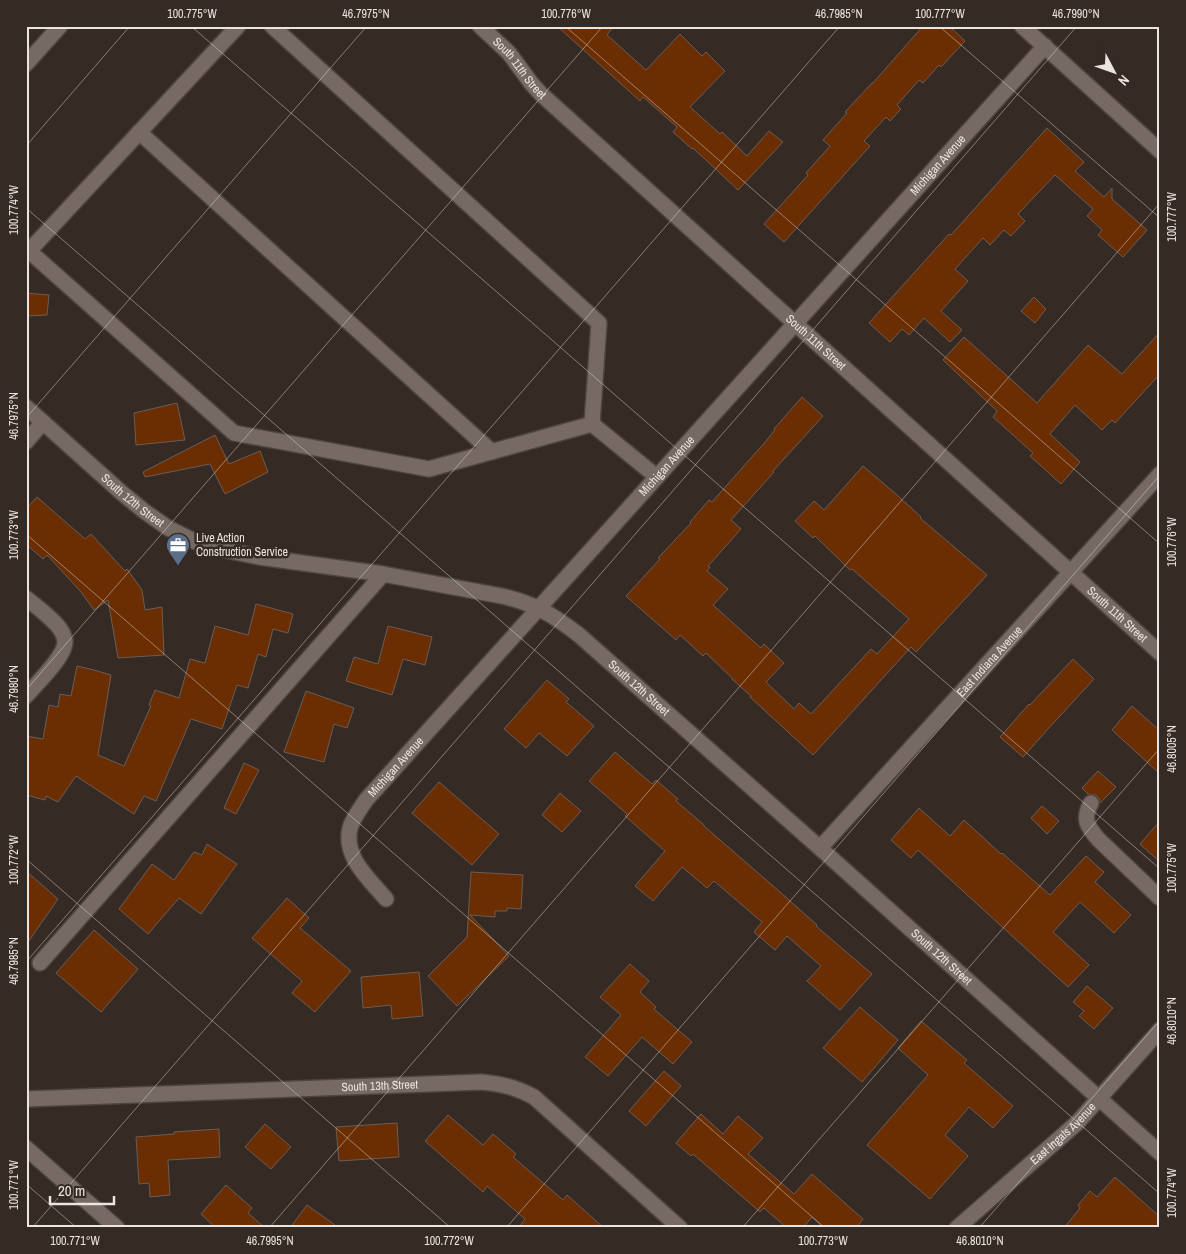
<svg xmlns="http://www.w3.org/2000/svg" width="1186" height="1254" font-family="'Archivo Narrow',sans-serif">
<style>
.building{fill:#6b2e02;stroke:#6a5d57}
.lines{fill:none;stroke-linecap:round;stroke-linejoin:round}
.minor-casing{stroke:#4e4540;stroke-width:18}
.minor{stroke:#776a64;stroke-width:15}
.ticks{fill:none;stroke:#ece4e0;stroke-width:1;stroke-opacity:0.45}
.labels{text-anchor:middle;stroke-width:5;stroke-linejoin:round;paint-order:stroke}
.street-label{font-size:12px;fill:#ece4e0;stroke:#352a24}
.poi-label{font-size:12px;fill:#ece4e0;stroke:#352a24;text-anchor:start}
.neatline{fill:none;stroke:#ece4e0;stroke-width:2}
.ticks-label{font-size:12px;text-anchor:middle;fill:#ece4e0}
</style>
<rect width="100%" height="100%" fill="#352a24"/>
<!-- building -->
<path class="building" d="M 557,26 L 614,26 L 607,35 L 646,70 L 680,34 L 702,56 L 706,52 L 725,71 L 690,107 L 720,134 L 722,132 L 747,156 L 769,131 L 783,142 L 738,190 L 693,148 L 692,149 L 673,132 L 677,127 L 643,97 L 640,101 Z
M 923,26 L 949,26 L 965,41 L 941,67 L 939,65 L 923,83 L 919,80 L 897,105 L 901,109 L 890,121 L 886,117 L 864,141 L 870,146 L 784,242 L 764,224 L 808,175 L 806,173 L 830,146 L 823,140 L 847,113 L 845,112 L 872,83 L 873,83 Z
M 1047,128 L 1084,162 L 1075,171 L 1104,197 L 1112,188 L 1112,199 L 1147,230 L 1123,257 L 1098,235 L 1102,230 L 1087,216 L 1093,209 L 1055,175 L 1018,214 L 1025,221 L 1011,236 L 1004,230 L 990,245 L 983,238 L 955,269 L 968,281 L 941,311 L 962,330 L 950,342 L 924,318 L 909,335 L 902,329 L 890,342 L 869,323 L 949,234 L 951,235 Z
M 26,293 L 49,295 L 47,315 L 26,316 Z
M 1034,297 L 1046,309 L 1035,323 L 1021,311 Z
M 1160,332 L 1160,374 L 1115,423 L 1112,420 L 1102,430 L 1075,405 L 1050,434 L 1080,462 L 1061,484 L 1030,456 L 1033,453 L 993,417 L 997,411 L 943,360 L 964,337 L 1037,403 L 1088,345 L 1122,374 Z
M 802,397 L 823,416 L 773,471 L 774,472 L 731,520 L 741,529 L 708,566 L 710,567 L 707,571 L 728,589 L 713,605 L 761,648 L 764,644 L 784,663 L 766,682 L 794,709 L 799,703 L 811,714 L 871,649 L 877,654 L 909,619 L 852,569 L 850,570 L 815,536 L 813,538 L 795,521 L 814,501 L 824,510 L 863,466 L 897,495 L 921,517 L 920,518 L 966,557 L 987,575 L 916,652 L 911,647 L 813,755 L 750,697 L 751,696 L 732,679 L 733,679 L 706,653 L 703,656 L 680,635 L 676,640 L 626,596 L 660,559 L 658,558 L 691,523 L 690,522 L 709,500 L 712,502 L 766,441 L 775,430 L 774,429 Z
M 177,403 L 185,440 L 136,445 L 134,413 Z
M 215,435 L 229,464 L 260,451 L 268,472 L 225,494 L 210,464 L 145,477 L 143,472 Z
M 37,497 L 85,539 L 91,534 L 125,571 L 127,569 L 142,590 L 145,610 L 162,607 L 164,655 L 118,658 L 108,600 L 94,610 L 81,592 L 47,555 L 43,559 L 26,544 L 26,509 Z
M 256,604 L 293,614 L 288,633 L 273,629 L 266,657 L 258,654 L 248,688 L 237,685 L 222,729 L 191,719 L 156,801 L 144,796 L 134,814 L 76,776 L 58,802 L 46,796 L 45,800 L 26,795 L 26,736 L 43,739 L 49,705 L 58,707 L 60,694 L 71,696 L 77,666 L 94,670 L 111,675 L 98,755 L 124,766 L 151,706 L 149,705 L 155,690 L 179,698 L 190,659 L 205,663 L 215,626 L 248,635 Z
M 388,626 L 432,637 L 425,665 L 403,659 L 392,695 L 346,681 L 354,657 L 378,664 Z
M 1073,659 L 1094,679 L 1048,729 L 1023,757 L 1000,737 L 1029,704 L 1030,705 Z
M 547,680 L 569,699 L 566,702 L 594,726 L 567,756 L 539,733 L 526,748 L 504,729 Z
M 306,691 L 354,708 L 347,728 L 334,724 L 324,762 L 284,752 Z
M 1132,706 L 1160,731 L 1160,774 L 1112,730 Z
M 615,752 L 652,784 L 656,780 L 678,799 L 676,801 L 704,825 L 704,826 L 780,892 L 817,925 L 816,926 L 872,974 L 840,1010 L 807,981 L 821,966 L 787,936 L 775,950 L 754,932 L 762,922 L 714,881 L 707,888 L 682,867 L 653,901 L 635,886 L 665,851 L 625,816 L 627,814 L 589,781 Z
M 244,763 L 259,770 L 236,814 L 224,808 Z
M 1098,771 L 1116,787 L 1100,803 L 1099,798 L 1096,795 L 1088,794 L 1082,788 Z
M 439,782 L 499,834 L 472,865 L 412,813 Z
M 560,793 L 581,811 L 562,832 L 542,815 Z
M 1042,806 L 1059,821 L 1047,834 L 1031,818 Z
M 919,808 L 950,836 L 964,820 L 1001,854 L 1002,853 L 1050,895 L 1086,856 L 1104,872 L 1095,882 L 1131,915 L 1114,933 L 1080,902 L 1053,932 L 1089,965 L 1068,987 L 918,850 L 911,858 L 891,840 Z
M 1160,821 L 1160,862 L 1140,844 Z
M 207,844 L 237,864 L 201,914 L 179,898 L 148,934 L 119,909 L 152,864 L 174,880 L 194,852 L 202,855 Z
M 26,871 L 58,899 L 26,945 Z
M 471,872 L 523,875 L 521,909 L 507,908 L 507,911 L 495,911 L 495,917 L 470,915 L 509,956 L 457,1006 L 428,976 L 467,937 Z
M 287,898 L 309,918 L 300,928 L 351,971 L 315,1012 L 292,993 L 302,981 L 252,938 Z
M 94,930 L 138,969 L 101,1012 L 56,973 Z
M 630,964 L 649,981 L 640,992 L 656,1007 L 654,1009 L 692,1042 L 673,1064 L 642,1037 L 608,1076 L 585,1057 L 621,1015 L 600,997 Z
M 419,972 L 423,1016 L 392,1019 L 391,1005 L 363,1008 L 361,977 Z
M 1087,986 L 1113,1008 L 1094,1029 L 1079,1016 L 1084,1011 L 1073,1002 Z
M 860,1007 L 898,1040 L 862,1082 L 823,1048 Z
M 921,1021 L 967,1060 L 964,1063 L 1013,1106 L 993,1128 L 969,1107 L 945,1135 L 968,1156 L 930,1199 L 867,1145 L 928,1075 L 898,1048 Z
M 664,1071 L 681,1086 L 646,1126 L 629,1111 Z
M 701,1114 L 723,1134 L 738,1116 L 763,1138 L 748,1154 L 794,1194 L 812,1174 L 863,1219 L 856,1228 L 824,1228 L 812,1217 L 803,1228 L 787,1228 L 764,1208 L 760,1212 L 693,1154 L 691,1156 L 676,1143 Z
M 448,1115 L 483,1145 L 493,1134 L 516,1154 L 513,1157 L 563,1200 L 567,1195 L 604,1228 L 518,1228 L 525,1219 L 487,1186 L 483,1192 L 425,1141 Z
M 397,1123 L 399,1157 L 339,1161 L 336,1127 Z
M 265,1124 L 291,1147 L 271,1169 L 245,1147 Z
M 219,1129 L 220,1157 L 168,1160 L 170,1195 L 150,1197 L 149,1183 L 139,1184 L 136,1137 L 174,1134 L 174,1132 Z
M 1115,1177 L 1160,1217 L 1160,1228 L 1064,1228 L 1080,1208 L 1078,1205 L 1090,1191 L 1097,1197 Z
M 226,1185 L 252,1208 L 248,1213 L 265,1228 L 216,1228 L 201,1214 Z
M 307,1205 L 339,1228 L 290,1228 Z"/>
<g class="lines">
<!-- minor casing -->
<g class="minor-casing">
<g id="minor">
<path d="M 238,26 L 29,251 L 234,433 L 429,469 L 592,424"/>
<path d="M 272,26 L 599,323 L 592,424"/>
<path id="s1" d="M 480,26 L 509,53 L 531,83 L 541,94 L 1160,653"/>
<path d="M 1022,26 L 1160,151"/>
<path d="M 26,64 L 60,26"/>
<path d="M 139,132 L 492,452"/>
<path id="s2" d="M 26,407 L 122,493 L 144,511 L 168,528 L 196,542 L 220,549 L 259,557 L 383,574 L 502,596 C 535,604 552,614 579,635 L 820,848 L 1160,1153"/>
<path d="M 592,424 L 657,477"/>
<path d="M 26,442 L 43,422"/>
<path d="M 26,598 C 36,606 47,614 56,624 C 60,628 64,635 65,641 C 66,656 36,684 26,696"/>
<path d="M 1091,803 C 1082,819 1087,826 1098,839 L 1160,898"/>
<path id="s3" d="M 820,848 L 1160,474"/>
<path id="s4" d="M 386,899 C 369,879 343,857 350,828 C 353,818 360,809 366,800 L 1045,46"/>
<path d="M 40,963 L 383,574"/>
<path id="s5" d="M 26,1099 L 481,1082 C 502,1084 515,1087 534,1097 L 680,1228"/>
<path d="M 26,1148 L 117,1228"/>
<path id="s6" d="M 957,1228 L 1077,1123 L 1160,1030"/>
</g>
</g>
<!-- minor -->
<use href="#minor" class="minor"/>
</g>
<!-- ticks -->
<path class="ticks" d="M 191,26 L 1160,869M 565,26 L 1160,544M 939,26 L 1160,218M 26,146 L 130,26M 26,208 L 1160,1194M 26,418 L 367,26M 26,534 L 825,1228M 26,690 L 603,26M 26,859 L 451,1228M 26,962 L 840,26M 26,1184 L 77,1228M 32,1228 L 1077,26M 269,1228 L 1160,203M 506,1228 L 1160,475M 742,1228 L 1160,748M 979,1228 L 1160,1020"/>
<!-- icons -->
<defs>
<g id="office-pin" transform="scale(1.25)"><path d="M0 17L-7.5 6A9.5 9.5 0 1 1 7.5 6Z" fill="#5c6f8a" stroke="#352a24"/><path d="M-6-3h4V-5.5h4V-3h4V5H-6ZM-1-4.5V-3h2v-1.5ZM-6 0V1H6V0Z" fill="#fff"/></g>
</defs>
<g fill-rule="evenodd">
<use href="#office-pin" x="178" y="545"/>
</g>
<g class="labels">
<!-- street labels -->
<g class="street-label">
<text dy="4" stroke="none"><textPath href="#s1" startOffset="58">South 11th Street</textPath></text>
<text dy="4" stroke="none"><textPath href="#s4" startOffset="970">Michigan Avenue</textPath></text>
<text dy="4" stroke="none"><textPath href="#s1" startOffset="462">South 11th Street</textPath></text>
<text dy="4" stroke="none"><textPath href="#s4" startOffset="565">Michigan Avenue</textPath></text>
<text dy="4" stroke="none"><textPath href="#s2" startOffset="142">South 12th Street</textPath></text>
<text dy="4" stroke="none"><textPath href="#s1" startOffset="868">South 11th Street</textPath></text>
<text dy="4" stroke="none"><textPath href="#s3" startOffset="252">East Indiana Avenue</textPath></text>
<text dy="4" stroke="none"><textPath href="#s2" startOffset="696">South 12th Street</textPath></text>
<text dy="4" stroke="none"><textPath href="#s4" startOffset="160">Michigan Avenue</textPath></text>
<text dy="4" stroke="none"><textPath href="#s2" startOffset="1101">South 12th Street</textPath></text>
<text dy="4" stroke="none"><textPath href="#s5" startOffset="354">South 13th Street</textPath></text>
<text dy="4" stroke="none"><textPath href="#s6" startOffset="142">East Ingals Avenue</textPath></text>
</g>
<!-- poi labels -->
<g class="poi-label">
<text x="196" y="542">Live Action<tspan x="196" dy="14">Construction Service</tspan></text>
</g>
</g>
<!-- border -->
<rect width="1186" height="1254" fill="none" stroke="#352a24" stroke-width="55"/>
<!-- north arrow -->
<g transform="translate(1114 72) rotate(131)" stroke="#352a24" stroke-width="4" paint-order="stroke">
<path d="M0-4L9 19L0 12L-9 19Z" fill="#ece4e0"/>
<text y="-8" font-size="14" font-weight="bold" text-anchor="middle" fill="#ece4e0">N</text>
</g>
<!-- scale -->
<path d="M50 1196v8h64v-8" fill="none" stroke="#ece4e0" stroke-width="2.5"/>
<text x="58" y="1196" font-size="15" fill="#ece4e0" stroke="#352a24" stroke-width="4" paint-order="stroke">20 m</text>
<rect x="28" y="28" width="1130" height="1198" class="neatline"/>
<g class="ticks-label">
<text x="192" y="18">100.775°W</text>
<text x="366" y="18">46.7975°N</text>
<text x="566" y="18">100.776°W</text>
<text x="839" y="18">46.7985°N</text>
<text x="940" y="18">100.777°W</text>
<text x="1076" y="18">46.7990°N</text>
<text transform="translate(14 210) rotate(-90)" y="4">100.774°W</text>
<text transform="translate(1172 217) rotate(-90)" y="4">100.777°W</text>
<text transform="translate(14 416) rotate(-90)" y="4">46.7975°N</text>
<text transform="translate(14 535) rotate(-90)" y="4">100.773°W</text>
<text transform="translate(1172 542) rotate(-90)" y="4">100.776°W</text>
<text transform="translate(14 689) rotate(-90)" y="4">46.7980°N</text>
<text transform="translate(1172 749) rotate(-90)" y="4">46.8005°N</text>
<text transform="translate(14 860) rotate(-90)" y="4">100.772°W</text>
<text transform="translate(1172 868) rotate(-90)" y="4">100.775°W</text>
<text transform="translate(14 961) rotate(-90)" y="4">46.7985°N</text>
<text transform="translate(1172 1021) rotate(-90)" y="4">46.8010°N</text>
<text transform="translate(14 1185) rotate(-90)" y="4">100.771°W</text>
<text transform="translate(1172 1193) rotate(-90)" y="4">100.774°W</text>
<text x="75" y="1245">100.771°W</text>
<text x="270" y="1245">46.7995°N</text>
<text x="449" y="1245">100.772°W</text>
<text x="823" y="1245">100.773°W</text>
<text x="980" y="1245">46.8010°N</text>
</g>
</svg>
